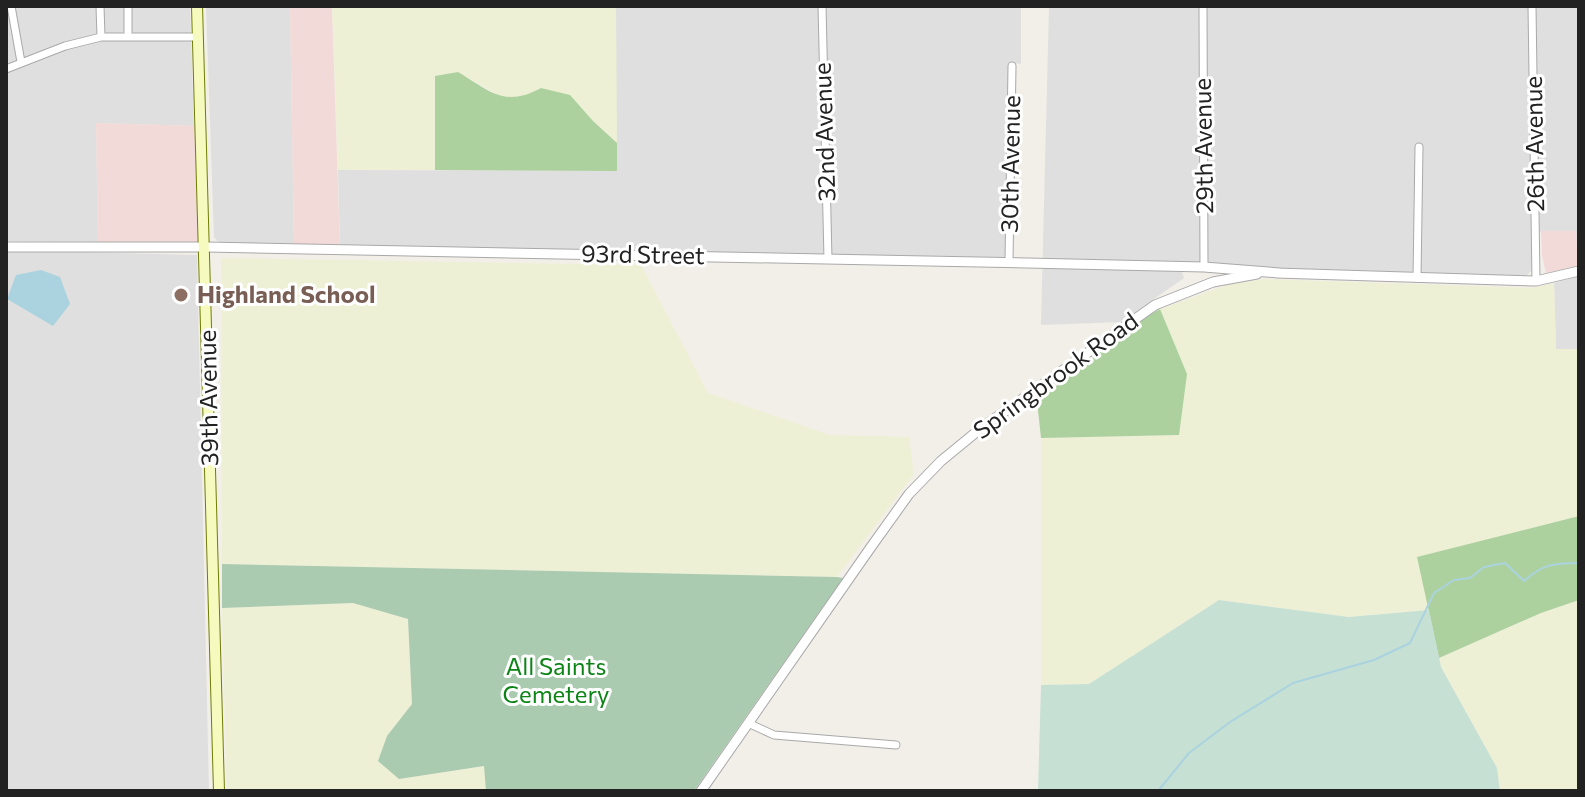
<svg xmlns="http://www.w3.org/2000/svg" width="1585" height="797" font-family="Commissioner,sans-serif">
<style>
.residential{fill:#e0dfdf}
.commercial{fill:#f2dad9}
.farmland{fill:#eef0d5}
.forest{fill:#add19e}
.wetland{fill:#c6e0d4}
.cemetery{fill:#aacbaf}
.water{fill:#aad3df}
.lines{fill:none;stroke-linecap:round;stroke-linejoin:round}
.stream{stroke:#aad3df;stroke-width:2}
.minor-casing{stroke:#a9a9a9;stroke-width:9}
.tertiary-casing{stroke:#a9a9a9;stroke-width:11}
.secondary-casing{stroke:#707d05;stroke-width:12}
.minor{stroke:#fff;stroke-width:7}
.tertiary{stroke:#fff;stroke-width:9}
.secondary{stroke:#f7fabf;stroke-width:10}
.education-dot{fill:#8d6e63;stroke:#fff;stroke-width:3}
.labels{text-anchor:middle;stroke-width:6;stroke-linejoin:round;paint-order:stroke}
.street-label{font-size:24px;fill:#222;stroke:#fff}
.education-label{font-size:24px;font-weight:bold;fill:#785e54;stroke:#fff;text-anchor:start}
.park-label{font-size:24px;fill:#0c8416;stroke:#fff}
</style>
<rect width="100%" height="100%" fill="#f2efe9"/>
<!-- residential -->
<path class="residential" d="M 6,6 L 190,6 L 194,126 L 96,123 L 98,242 L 6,241 Z
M 206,6 L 290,6 L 294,245 L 225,243 L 217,241 L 214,237 Z
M 616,6 L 1021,6 L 1021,64 L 1011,63 L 1005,259 L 340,246 L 338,170 L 616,171 Z
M 1049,6 L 1579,6 L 1579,266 L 1575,231 L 1532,232 L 1532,270 L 1526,276 L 1168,264 L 1167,271 L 1182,272 L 1184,278 L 1121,322 L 1041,325 Z
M 6,250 L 197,255 L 209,791 L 6,791 Z
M 1579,276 L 1579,349 L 1556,349 L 1554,283 Z"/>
<!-- commercial -->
<path class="commercial" d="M 290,6 L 332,6 L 340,249 L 294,248 Z
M 96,123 L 202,126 L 206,247 L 115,247 L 98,242 Z
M 1541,231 L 1576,231 L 1578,266 L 1546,273 L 1542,256 Z"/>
<!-- farmland -->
<path class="farmland" d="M 332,6 L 616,6 L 617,143 L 593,121 L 541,88 L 526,96 L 503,98 L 458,72 L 435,76 L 435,170 L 338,170 Z
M 221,258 L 641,265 L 708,393 L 830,435 L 909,437 L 914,474 L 837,577 L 222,564 Z
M 1265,279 L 1531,288 L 1554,283 L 1556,349 L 1579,349 L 1579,516 L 1418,557 L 1429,610 L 1349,617 L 1219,600 L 1089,684 L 1041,685 L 1041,438 L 1179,435 L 1173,340 L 1160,309 L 1230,284 Z
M 1579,600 L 1579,791 L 1500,791 L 1497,768 L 1441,667 L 1439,658 L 1541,613 Z
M 353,603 L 408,619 L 412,704 L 387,736 L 399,779 L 485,766 L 486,791 L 227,791 L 222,608 Z"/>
<!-- forest -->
<path class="forest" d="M 458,72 C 490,91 504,108 541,88 L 570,95 L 593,121 L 617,143 L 617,171 L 435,170 L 435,76 Z
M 1160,309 L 1187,374 L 1179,435 L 1041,438 L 1037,401 L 1144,318 Z
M 1579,516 L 1579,600 L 1541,613 L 1439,658 L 1417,557 Z"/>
<!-- wetland -->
<path class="wetland" d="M 1219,600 L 1349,617 L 1429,610 L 1441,667 L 1497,768 L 1500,791 L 1038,791 L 1041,685 L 1089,684 Z"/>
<!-- cemetery -->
<path class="cemetery" d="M 222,564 L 837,577 L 843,578 L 694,791 L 486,791 L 484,766 L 399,779 L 378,761 L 387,736 L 412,704 L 408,619 L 353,603 L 222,608 Z"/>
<!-- water -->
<path class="water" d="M 41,270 L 60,277 L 70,304 L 53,326 L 7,299 L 16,275 Z"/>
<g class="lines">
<!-- stream -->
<path class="stream" d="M 1158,791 L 1189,753 L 1230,722 L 1293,683 L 1374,660 L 1410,643 L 1434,593 L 1454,580 L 1470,578 L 1484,567 L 1505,563 L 1524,581 C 1542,564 1555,563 1579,563"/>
<!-- minor casing -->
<g class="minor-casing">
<path id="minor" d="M 11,6 L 21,62
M 100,6 L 101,37
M 822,6 L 828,259
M 1203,6 L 1204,267
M 1532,6 L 1536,281
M 128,36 L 128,6
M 6,69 L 65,46 L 101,37 L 198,37
M 1009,262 L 1012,66
M 1417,278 L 1419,147
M 748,723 L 774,735 L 896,745"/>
</g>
<!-- tertiary casing -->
<g class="tertiary-casing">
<path id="tertiary" d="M 6,247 L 206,247 L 1027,263 L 1204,267 L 1280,273
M 1276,273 L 1536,281 L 1579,271
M 701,791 L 871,547 L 909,494 L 941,461 L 980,429 L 1155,305 L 1213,282 L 1257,274"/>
</g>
<!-- secondary casing -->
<g class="secondary-casing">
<path id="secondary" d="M 197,6 L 219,791"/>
</g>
<!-- minor -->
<use href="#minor" class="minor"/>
<!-- tertiary -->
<use href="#tertiary" class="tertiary"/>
<!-- secondary -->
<use href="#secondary" class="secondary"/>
</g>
<!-- markers -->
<circle class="education-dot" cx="181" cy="295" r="8"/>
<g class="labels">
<!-- street labels -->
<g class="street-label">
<text transform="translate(825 132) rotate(-92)" y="8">32nd Avenue</text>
<text transform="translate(1535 144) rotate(-91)" y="8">26th Avenue</text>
<text transform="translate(1204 146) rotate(-91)" y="8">29th Avenue</text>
<text transform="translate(1011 164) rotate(-89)" y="8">30th Avenue</text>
<text transform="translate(643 255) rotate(1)" y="8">93rd Street</text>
<text transform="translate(1056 376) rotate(-36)" y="8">Springbrook Road</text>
<text transform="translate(209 398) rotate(-91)" y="8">39th Avenue</text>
</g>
<!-- education labels -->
<g class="education-label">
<text x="197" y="303">Highland School</text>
</g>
<!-- park labels -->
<g class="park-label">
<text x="556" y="675">All Saints<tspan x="556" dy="28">Cemetery</tspan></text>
</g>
</g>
<!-- border -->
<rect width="1585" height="797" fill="none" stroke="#222222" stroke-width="16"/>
</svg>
